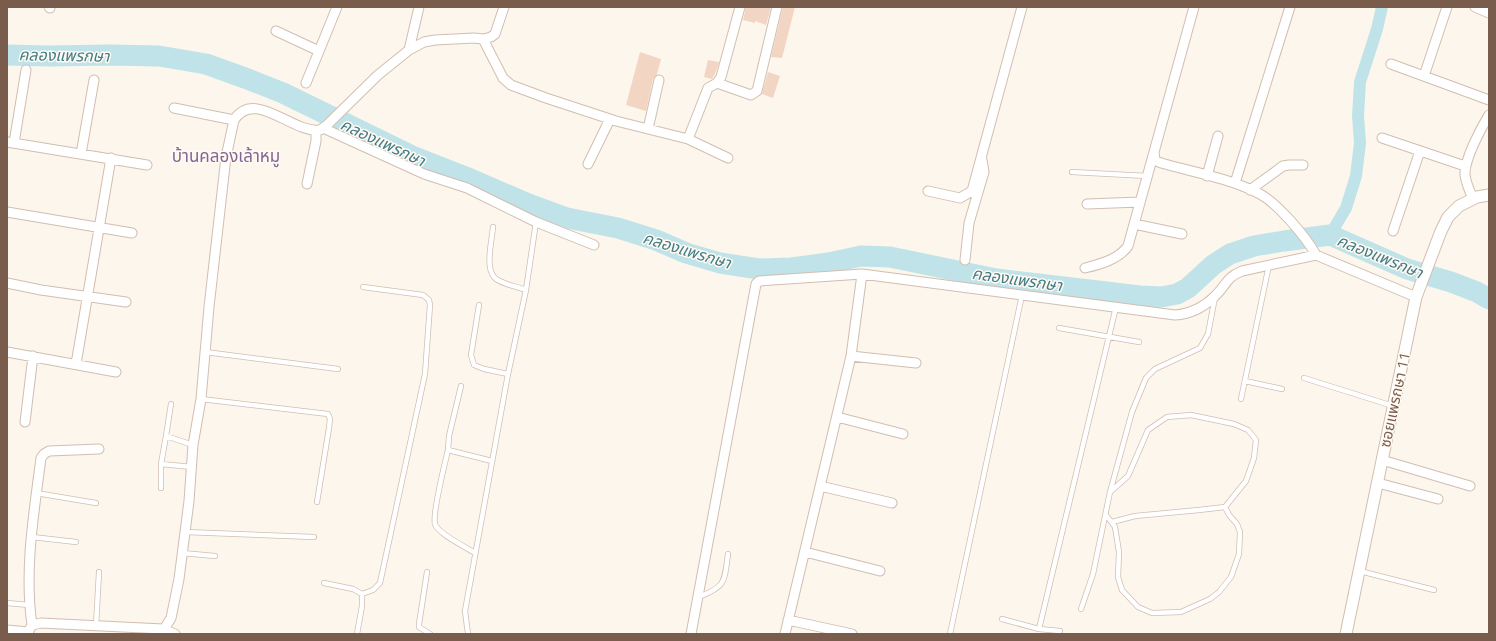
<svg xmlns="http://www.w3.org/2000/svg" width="1496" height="641" font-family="'Titillium Web','Noto Sans Thai',sans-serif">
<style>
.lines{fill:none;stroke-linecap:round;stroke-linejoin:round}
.canal{stroke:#bfe3e8;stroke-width:12}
.river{stroke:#bfe3e8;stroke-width:21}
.building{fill:#f3d5c3}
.service-casing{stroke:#d1beb0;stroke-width:6}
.minor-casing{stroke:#d1beb0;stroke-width:11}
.tertiary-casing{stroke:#d1beb0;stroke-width:13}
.service{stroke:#fff;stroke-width:4.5}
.minor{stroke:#fff;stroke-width:9}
.tertiary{stroke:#fff;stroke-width:11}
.labels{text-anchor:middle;stroke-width:3;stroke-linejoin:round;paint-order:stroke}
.street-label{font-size:15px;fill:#7a5c4d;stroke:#fffaf3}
.water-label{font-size:16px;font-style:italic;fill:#437c86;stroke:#fffaf3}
.quarter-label{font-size:17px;fill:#846695;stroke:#fffaf3}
</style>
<rect width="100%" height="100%" fill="#fdf6ec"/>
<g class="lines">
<!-- canal -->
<path class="canal" d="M 1330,235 L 1346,208 L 1356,176 L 1360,143 L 1358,116 L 1360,82 L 1377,29 L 1382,7"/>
<!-- river -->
<path class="river" d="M 7,55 L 48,56 L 110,55 L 159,56 L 206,64 L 245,78 L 283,93 L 412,156 L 468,178 L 526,203 L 567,218 L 618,228 L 656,240 L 686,253 L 720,263 L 759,269 L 791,268 L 829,263 L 861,256 L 890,257 L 996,279 L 1140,296 L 1161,297 L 1177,294 L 1188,288 L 1213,265 L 1230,254 L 1254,246 L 1284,241 L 1330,235 L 1407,269 L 1451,282 L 1477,292 L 1489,299"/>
</g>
<!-- building -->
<path class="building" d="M 746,7 L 771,7 L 766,25 L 755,21 L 755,23 L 743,20 Z
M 783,7 L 795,7 L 782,58 L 771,57 Z
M 640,52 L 661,59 L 657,74 L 653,79 L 646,111 L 626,105 Z
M 708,60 L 719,62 L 715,74 L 712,79 L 704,77 Z
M 768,72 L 780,76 L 773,98 L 762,94 Z"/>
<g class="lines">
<!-- service casing -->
<g class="service-casing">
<path id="service" d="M 1072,172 L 1147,176
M 493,227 C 492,240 485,267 494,277 C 500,284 516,286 526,290
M 479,305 L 471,355 L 474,365 L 484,369 L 508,374
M 1059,328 L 1139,342
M 205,352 L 338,369
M 1304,378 L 1393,406
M 1245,381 L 1282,389
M 461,386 L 449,436 L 448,450 L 492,461
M 201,399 L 328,414 L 330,419 L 329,428 L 317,502
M 1241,399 L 1269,265
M 171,404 L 166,436 L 193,445
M 448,450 C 445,463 432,514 435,524 C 438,534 466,547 475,553
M 161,464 L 166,436
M 161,488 L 161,464 L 192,467
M 1110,492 L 1128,476 L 1148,430 L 1167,417 L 1191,415 L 1234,424 L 1248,430 L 1256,440 L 1254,458 L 1246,481 L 1225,507 L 1199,510 L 1135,516 L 1112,522
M 36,493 L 96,503
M 1106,515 L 1115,527 L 1119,552 L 1118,577 L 1122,590 L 1138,607 L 1152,613 L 1181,612 L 1210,599 L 1219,592 L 1231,577 L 1239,554 L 1240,532 L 1237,524 L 1229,515 L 1225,507
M 185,532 L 314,537
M 32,537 L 76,542
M 182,553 L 215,556
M 1360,571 L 1434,590
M 427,572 L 419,624 L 419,627 L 430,634
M 324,583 L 353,589 L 362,594 L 362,606 L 357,634
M 362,594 L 373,590 L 380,583 L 425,374 L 430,305 L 429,300 L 423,295 L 363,287
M 699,597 C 726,586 724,583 728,554
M 7,603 L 29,605
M 1081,609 L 1093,574 L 1110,492 L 1132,412 L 1146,378 L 1155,369 L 1200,348 L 1208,334 L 1215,297
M 1002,619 L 1039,629 L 1060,631
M 96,626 L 99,572
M 1039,629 L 1116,307
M 468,634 L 465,611 L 508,374 L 526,290 L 536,222
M 950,634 L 1022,295"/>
</g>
<!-- minor casing -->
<g class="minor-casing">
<path id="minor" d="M 49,7 L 50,8
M 1194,7 L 1154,152 L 1155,160 L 1161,163 C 1193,172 1228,178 1258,193 C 1277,202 1306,237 1316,255
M 1475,7 L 1489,13
M 276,31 L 319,51
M 483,39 L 503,78 L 511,85 L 546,98 L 616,121 L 688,139 L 708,88 L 717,83 L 721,77 L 740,7
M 409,50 L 419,7
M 1391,64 L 1489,100
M 1424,76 L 1447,7
M 306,83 L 337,7
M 717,83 L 751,95 L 757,91 L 777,7
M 174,108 L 234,120
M 323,128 L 424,174 L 467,188 L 536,222 L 594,245
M 648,129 L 659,80
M 1382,138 L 1465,166
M 688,139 L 728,158
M 7,142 L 147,165
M 14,143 L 26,70
M 81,154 L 94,80
M 588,164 L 610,119
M 1207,176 L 1218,136
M 1235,183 L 1290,7
M 307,184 L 316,141 L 316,131
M 1250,190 L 1283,166 L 1289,165 L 1303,165
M 928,191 L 960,198 L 972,191 L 1022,7
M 1473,199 C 1470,192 1466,183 1465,175 C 1464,160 1481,128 1489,115
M 1087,204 L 1140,202
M 7,212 L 132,233
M 1134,224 L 1182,234
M 1393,231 L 1420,151
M 965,260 L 969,223 L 984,172 L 982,160
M 1085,268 C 1101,264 1119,259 1128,246 L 1154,152
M 7,283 L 41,290 L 126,302
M 7,352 L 116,372
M 851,356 L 916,363
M 76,364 L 111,158
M 837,417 L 903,434
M 25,422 L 33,356
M 1382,460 L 1470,486
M 1378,483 L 1438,499
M 820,486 L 892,503
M 805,552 L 880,571
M 788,620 L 852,634
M 32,625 C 24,570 34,512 41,458 L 44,454 L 49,451 L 99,449
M 7,630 L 28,632
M 27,634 L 32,625 L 41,623 L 163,629 L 175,634
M 161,634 L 171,618 L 179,579 L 189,501 L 193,445 L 201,399 L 209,307 L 226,157 L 234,120 C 255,88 293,134 320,130 L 327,125 L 378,75 L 409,50 L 424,42 L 435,40 L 474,38 L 483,39 L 491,37 L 495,34 L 504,7
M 691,634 L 756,284 L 759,281 L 862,274 L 1175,315 C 1191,314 1204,307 1215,296 C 1227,285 1225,278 1242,271 L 1316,255 L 1416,297
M 785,634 L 851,356 L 862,274"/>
</g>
<!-- tertiary casing -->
<g class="tertiary-casing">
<path id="tertiary" d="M 1346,634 L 1416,297 L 1441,231 L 1448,217 L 1459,206 L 1477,197 L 1489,195"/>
</g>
<!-- service -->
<use href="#service" class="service"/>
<!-- minor -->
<use href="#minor" class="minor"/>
<!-- tertiary -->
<use href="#tertiary" class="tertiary"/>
</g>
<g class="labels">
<!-- street labels -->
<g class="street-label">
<text transform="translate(1395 400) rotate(-78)" y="5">ซอยแพรกษา 11</text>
</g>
<!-- water labels -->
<g class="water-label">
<text transform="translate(64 55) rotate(1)" y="6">คลองแพรกษา</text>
<text transform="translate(383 142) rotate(25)" y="6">คลองแพรกษา</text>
<text transform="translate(687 250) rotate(17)" y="6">คลองแพรกษา</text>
<text transform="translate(1380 256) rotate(22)" y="6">คลองแพรกษา</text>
<text transform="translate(1017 279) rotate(8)" y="6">คลองแพรกษา</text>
</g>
<!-- quarter labels -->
<g class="quarter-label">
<text x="226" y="162">บ้านคลองเล้าหมู</text>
</g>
</g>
<!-- border -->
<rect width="1496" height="641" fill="none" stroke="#7a5c4d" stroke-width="16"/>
</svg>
